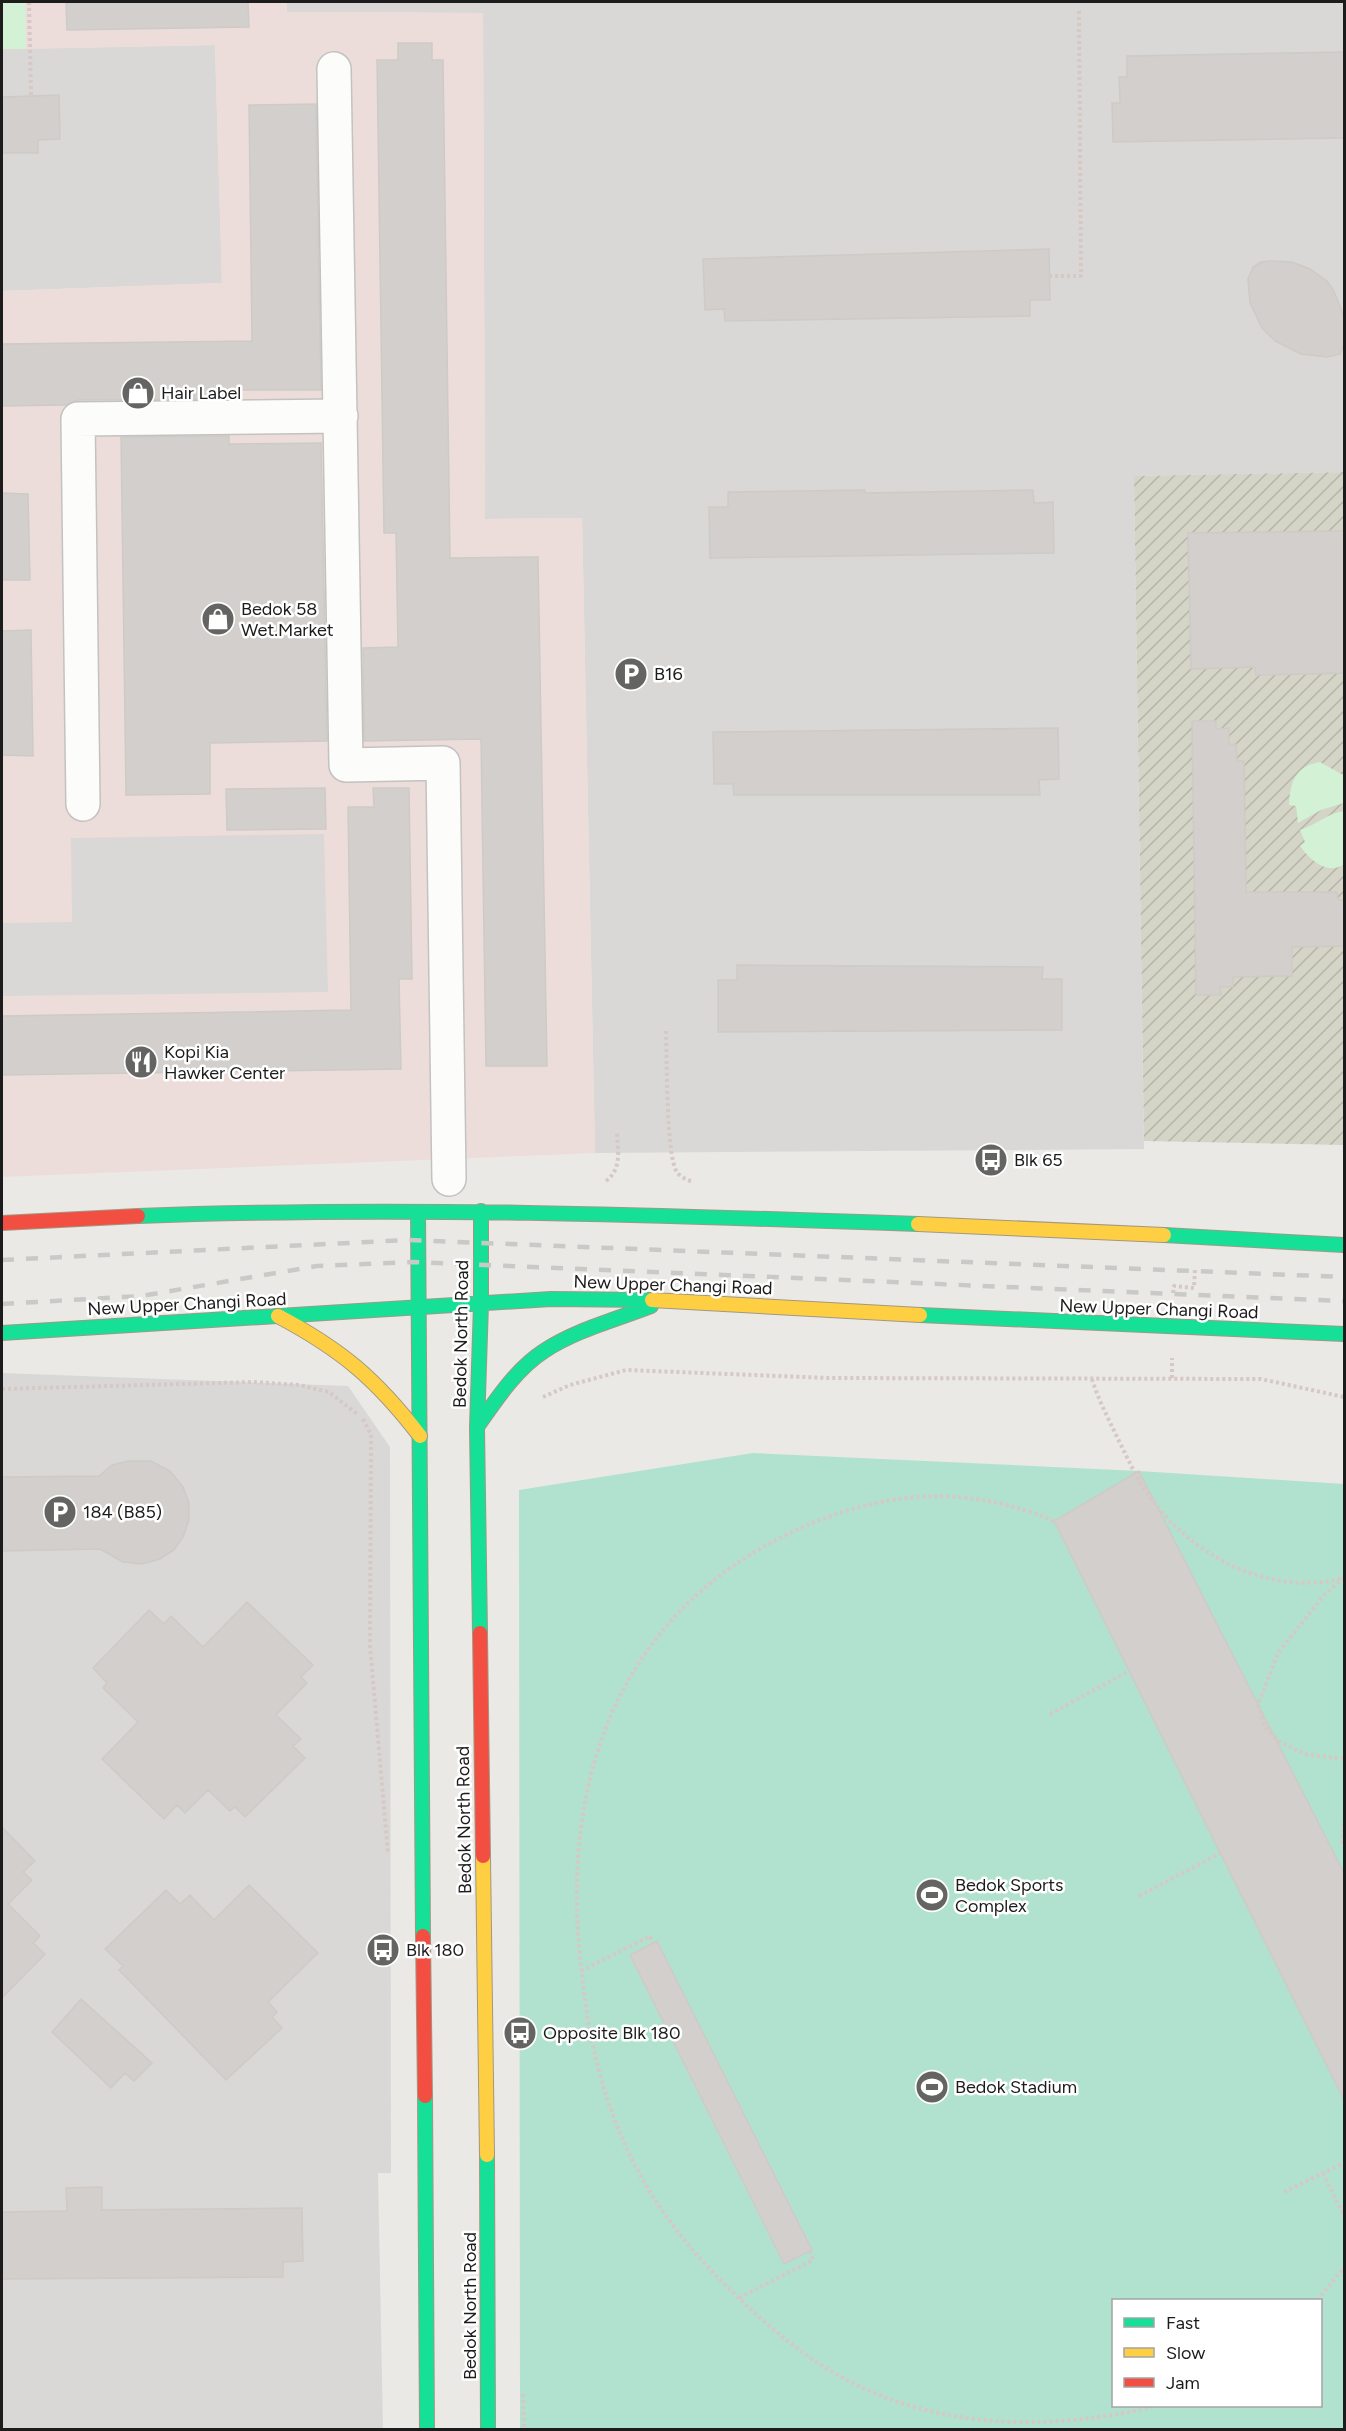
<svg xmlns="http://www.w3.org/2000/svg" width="1346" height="2431" font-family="Figtree,sans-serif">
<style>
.residential{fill:#dad8d6}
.commercial{fill:#edddda}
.religious{fill:#d9d8d6}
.construction{fill:url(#construction-furrows)}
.park{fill:#d3f1d4}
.pitch{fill:#b1e2cf;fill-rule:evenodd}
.building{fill:#d2cfcc;stroke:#cecbc6;stroke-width:1.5}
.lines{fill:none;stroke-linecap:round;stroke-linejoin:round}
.street-casing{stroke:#c3c2c1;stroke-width:36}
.fast-casing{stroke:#a19882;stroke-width:16}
.slow-casing{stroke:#a19882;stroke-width:16}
.jam-casing{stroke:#a19882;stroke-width:16}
.path{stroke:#d5c8c5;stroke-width:4;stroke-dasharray:3 3;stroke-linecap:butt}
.street{stroke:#fcfcfb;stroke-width:33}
.fast{stroke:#16e098;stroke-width:14}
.slow{stroke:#ffcf43;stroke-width:14}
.jam{stroke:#f24e42;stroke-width:14}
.rail{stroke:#c9c9c8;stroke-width:4.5;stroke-dasharray:12 12;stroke-linecap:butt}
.labels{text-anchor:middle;stroke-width:5;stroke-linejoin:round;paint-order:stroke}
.poi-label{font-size:18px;fill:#1c1c1c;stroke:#fff;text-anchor:start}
.street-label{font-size:18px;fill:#1c1c1c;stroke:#fff}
</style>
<defs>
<pattern id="construction-furrows" width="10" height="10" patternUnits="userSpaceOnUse" patternTransform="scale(1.5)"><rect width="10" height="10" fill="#d4d4c7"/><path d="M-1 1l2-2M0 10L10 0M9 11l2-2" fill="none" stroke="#b5b5aa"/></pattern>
</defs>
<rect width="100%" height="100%" fill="#ebe9e5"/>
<!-- residential -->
<path class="residential" d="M 286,2 L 1344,2 L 1344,472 L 1134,476 L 1144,1149 L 595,1153 L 582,518 L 485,519 L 483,13 L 287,12 Z
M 215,45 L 222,283 L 2,291 L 2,49 Z
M 2,1373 L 348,1386 L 390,1447 L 391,2173 L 378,2173 L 383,2429 L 2,2430 Z"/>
<!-- commercial -->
<path class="commercial" d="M 25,2 L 286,2 L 287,12 L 483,13 L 485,519 L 582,518 L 595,1153 L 2,1177 L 2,291 L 222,283 L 215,45 L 26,49 Z"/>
<!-- religious -->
<path class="religious" d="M 761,2 L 1344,2 L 1344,49 L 1068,52 L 1069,208 L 664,213 L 667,358 L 1051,351 L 1051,433 L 668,439 L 676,842 L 1070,833 L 1071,916 L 677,924 L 680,1057 L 597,1058 L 586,512 L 499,514 L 491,52 L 638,50 L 659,14 L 761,14 Z
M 214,71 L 218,240 L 2,243 L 2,190 L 80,189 L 77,74 Z
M 324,834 L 328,992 L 2,996 L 2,923 L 72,922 L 71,838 Z"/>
<!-- construction -->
<path class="construction" d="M 1344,472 L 1344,1145 L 1144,1141 L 1134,476 Z"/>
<!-- park -->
<path class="park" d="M 2,2 L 25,2 L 26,49 L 2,49 Z
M 1320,762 L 1343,775 L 1344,803 L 1321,810 L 1298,823 L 1296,806 L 1289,805 C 1290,783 1295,766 1320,762 Z
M 1344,811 L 1344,864 C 1328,876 1310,860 1300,846 L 1305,842 L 1300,830 C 1316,825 1328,813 1344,811 Z"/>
<!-- pitch -->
<path class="pitch" d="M 753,1453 L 1139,1471 L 1344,1484 L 1344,2429 L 520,2429 L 519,1490 ZM 1114,2300 L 1320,2300 L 1320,2406 L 1114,2406 Z"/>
<!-- building -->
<path class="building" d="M 66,2 L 248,2 L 249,27 L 67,30 Z
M 398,43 L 432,43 L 432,60 L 443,60 L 450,558 L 538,557 L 547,1066 L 486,1066 L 481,739 L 364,741 L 363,648 L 398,647 L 396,533 L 384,533 L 377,60 L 398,60 Z
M 1344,52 L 1344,138 L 1113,142 L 1112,103 L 1120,103 L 1119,77 L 1127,77 L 1127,56 Z
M 59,95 L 60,139 L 38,140 L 38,153 L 2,153 L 2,97 Z
M 316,104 L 321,390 L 228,390 L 229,399 L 78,400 L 66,405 L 2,406 L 2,344 L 252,341 L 249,105 Z
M 1049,249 L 1050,300 L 1030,300 L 1030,316 L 725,321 L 724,309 L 705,310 L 703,259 Z
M 1271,261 L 1292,262 L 1310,269 L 1327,281 L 1333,289 L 1344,316 L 1344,344 L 1340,354 L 1327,357 L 1301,354 L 1275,341 L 1262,328 L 1250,303 L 1248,279 L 1253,267 L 1261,262 Z
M 229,436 L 229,444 L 321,443 L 327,741 L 210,743 L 210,794 L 126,795 L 121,437 Z
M 865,490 L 865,493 L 1033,490 L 1034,503 L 1053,502 L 1054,553 L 710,558 L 709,507 L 728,507 L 728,492 Z
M 2,493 L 28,494 L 30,580 L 2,580 Z
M 1344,531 L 1344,673 L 1256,675 L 1255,667 L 1191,669 L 1188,533 Z
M 31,630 L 33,756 L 2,755 L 2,631 Z
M 1192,721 L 1216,721 L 1216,729 L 1229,728 L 1229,744 L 1236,744 L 1237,761 L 1244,761 L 1246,892 L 1337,892 L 1338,900 L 1344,900 L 1344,946 L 1292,947 L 1292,976 L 1233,977 L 1233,987 L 1220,987 L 1221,995 L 1196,995 Z
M 1058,728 L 1059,779 L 1039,780 L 1040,795 L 734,795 L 733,784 L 714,784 L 713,732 Z
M 325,788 L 326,829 L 227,830 L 226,789 Z
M 373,788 L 409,788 L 412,979 L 399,979 L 401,1069 L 2,1075 L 2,1016 L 351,1010 L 348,807 L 374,807 Z
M 737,965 L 1043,967 L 1042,979 L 1062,979 L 1062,1030 L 718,1032 L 718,980 L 737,980 Z
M 128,1461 L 151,1461 L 170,1471 L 183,1487 L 189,1503 L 189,1520 L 183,1537 L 174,1550 L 160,1559 L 142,1564 L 123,1562 L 100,1549 L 2,1551 L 2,1477 L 99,1476 L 112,1465 Z
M 1139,1471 L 1344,1873 L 1344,2100 L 1054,1521 Z
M 247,1602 L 313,1665 L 301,1677 L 307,1683 L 276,1715 L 301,1739 L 293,1746 L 305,1758 L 245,1817 L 235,1807 L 230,1811 L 208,1790 L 185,1813 L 177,1805 L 164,1819 L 102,1759 L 138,1722 L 103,1688 L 107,1683 L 93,1668 L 149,1610 L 164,1624 L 171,1616 L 203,1647 Z
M 2,1827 L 35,1861 L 23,1872 L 32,1880 L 8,1904 L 40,1936 L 33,1943 L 45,1954 L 2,1998 Z
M 249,1885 L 318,1953 L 268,2002 L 277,2012 L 272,2017 L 282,2028 L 226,2080 L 119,1970 L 123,1966 L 105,1949 L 166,1890 L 180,1904 L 190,1895 L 214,1920 Z
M 657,1941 L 812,2250 L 784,2264 L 630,1955 Z
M 81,1999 L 152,2063 L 134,2081 L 125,2073 L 111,2088 L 52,2032 Z
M 102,2187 L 102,2210 L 302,2208 L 303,2261 L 283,2262 L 283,2277 L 2,2279 L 2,2212 L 67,2211 L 66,2188 Z"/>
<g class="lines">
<!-- street casing -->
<g class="street-casing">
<path id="street" d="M 334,69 L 346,765 L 443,763 L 449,1179
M 83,804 L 78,419 L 341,416"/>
</g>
<!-- fast casing -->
<g class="fast-casing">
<path id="fast" d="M 418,1212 L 423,1936
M 138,1216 C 398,1206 658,1215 918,1224
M 1164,1235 L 1344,1245
M 920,1315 L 1344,1334
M 2,1333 L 551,1299 L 652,1300
M 477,1427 C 496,1400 516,1369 544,1351 C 576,1330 615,1320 651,1306
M 480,1633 L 477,1427 L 481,1304 L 481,1211
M 425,2096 L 427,2430
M 487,2155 L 488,2430"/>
</g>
<!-- slow casing -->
<g class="slow-casing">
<path id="slow" d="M 918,1224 L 1164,1235
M 652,1300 L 920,1315
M 278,1316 C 342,1350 376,1379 420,1436
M 483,1856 L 487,2155"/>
</g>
<!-- jam casing -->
<g class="jam-casing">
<path id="jam" d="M 2,1223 L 138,1216
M 480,1633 L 483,1856
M 423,1936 L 425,2096"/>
</g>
<!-- path -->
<path class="path" d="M 29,2 L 31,96
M 1049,276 L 1081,276 L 1079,11
M 666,1031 C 667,1056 666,1157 677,1172 C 680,1177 687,1180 693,1182
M 606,1181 C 622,1169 618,1150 617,1132
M 1173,1293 L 1174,1286 L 1194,1288 L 1195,1269
M 1172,1378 L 1172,1358
M 1092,1379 C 1098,1399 1108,1418 1117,1437 C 1126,1455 1134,1473 1145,1490 C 1188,1554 1267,1598 1344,1578
M 2,1389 L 254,1382 L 299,1385 L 329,1392 L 357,1414
M 543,1397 L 570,1385 L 626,1370 L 829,1378 L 1261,1379 L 1344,1397
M 363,1419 L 371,1435 L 370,1646 L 388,1853
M 1054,1521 C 964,1483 882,1491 794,1531 C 617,1614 560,1781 581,1966 C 588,2036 603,2106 637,2169 C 663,2219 701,2263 743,2302 C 774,2331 808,2360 847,2380 C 941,2430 1054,2431 1156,2406
M 1344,1578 L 1324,1595 L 1278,1653 L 1258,1705 L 1265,1727 L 1280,1742 L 1305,1754 L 1344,1759
M 1050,1714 L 1129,1671
M 1344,1823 L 1342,1841 L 1344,1847
M 1139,1896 L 1221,1853
M 581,1971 L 650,1936 L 653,1943
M 1323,2173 L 1344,2216
M 1284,2192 L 1344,2163
M 739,2298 L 813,2260 L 810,2251
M 1317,2300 L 1344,2268
M 523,2394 L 524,2430"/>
<!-- street -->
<use href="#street" class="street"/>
<!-- fast -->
<use href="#fast" class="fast"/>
<!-- slow -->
<use href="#slow" class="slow"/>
<!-- jam -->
<use href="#jam" class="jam"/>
<!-- rail -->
<path class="rail" d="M 2,1260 L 408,1240 L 1344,1277
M 2,1304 L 141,1296 L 317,1266 L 412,1262 L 1344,1301"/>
</g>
<!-- icons -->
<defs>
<g id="shop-disc" transform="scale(1.725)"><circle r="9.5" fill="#646462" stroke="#fff"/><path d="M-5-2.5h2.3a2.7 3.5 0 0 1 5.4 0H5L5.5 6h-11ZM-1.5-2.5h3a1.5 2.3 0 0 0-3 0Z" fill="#fff"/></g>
<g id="parking-disc" transform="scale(1.725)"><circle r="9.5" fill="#646462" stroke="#fff"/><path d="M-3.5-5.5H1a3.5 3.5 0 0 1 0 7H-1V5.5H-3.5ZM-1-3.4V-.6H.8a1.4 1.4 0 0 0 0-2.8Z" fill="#fff"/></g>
<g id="restaurant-disc" transform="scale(1.725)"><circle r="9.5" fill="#646462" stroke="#fff"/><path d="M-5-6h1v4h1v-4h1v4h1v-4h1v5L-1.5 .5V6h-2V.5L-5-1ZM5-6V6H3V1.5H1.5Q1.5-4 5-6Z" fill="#fff"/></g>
<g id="bus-disc" transform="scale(1.725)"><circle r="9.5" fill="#646462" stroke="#fff"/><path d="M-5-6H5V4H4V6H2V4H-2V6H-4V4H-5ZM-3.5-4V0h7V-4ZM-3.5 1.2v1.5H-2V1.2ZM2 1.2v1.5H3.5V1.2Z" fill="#fff"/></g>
<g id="stadium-disc" transform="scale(1.725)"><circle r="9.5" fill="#646462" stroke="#fff"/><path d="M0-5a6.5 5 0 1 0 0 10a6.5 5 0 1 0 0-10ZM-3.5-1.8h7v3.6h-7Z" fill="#fff"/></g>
</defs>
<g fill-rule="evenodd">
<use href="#shop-disc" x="138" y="393"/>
<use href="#shop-disc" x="218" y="619"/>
<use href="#parking-disc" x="631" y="674"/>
<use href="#restaurant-disc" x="141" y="1062"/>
<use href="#bus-disc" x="991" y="1160"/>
<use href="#parking-disc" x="60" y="1512"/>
<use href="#stadium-disc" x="932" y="1895"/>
<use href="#bus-disc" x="383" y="1950"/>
<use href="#bus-disc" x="520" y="2033"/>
<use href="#stadium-disc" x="932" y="2087"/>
</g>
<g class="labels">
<!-- poi labels -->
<g class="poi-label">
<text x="161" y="399">Hair Label</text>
<text x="241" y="615">Bedok 58<tspan x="241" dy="21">Wet.Market</tspan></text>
<text x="654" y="680">B16</text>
<text x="164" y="1058">Kopi Kia<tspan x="164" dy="21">Hawker Center</tspan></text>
<text x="1014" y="1166">Blk 65</text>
<text x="83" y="1518">184 (B85)</text>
<text x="955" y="1891">Bedok Sports<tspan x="955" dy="21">Complex</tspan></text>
<text x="406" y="1956">Blk 180</text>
<text x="543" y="2039">Opposite Blk 180</text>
<text x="955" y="2093">Bedok Stadium</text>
</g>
<!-- street labels -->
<g class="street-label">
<text transform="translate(673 1285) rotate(2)" y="6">New Upper Changi Road</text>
<text transform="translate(187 1304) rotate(-3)" y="6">New Upper Changi Road</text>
<text transform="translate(1159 1309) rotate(2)" y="6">New Upper Changi Road</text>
<text transform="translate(461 1334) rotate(-89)" y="6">Bedok North Road</text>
<text transform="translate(464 1820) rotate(-91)" y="6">Bedok North Road</text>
<text transform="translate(470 2306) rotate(-90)" y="6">Bedok North Road</text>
</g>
</g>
<!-- border -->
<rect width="1346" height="2431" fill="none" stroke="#1c1c1c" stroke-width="6"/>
<!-- legend -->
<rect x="1112" y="2299" width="210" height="108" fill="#ffffff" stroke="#a4a4a4" stroke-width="1.5"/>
<rect x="1124" y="2318" width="30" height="9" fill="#16e098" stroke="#a4a4a4" stroke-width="1.5"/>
<text x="1166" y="2329" font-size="18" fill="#1c1c1c">Fast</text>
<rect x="1124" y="2348" width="30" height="9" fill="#ffcf43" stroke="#a4a4a4" stroke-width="1.5"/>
<text x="1166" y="2359" font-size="18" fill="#1c1c1c">Slow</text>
<rect x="1124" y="2378" width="30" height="9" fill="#f24e42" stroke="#a4a4a4" stroke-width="1.5"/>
<text x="1166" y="2389" font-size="18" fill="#1c1c1c">Jam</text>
</svg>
